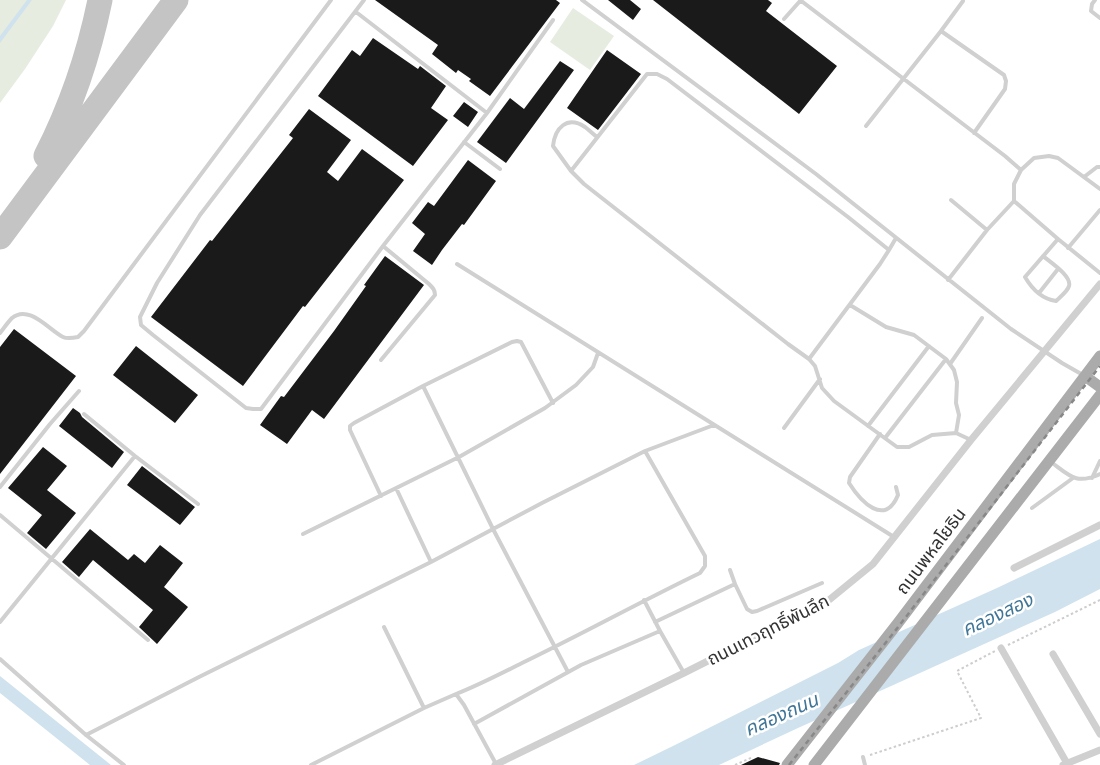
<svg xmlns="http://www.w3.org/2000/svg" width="1100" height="765" font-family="'Source Sans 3','Noto Sans Thai',sans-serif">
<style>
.green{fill:#e6ecdf}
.water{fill:#cfe2ee}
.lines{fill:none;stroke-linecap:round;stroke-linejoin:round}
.taxiway{stroke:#c4c4c4;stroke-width:25}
.building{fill:#1a1a1a}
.path{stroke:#cdcdcd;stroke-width:2;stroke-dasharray:2.5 2.5;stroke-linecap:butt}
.service{stroke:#d0d0d0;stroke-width:4}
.minor{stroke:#d0d0d0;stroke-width:7}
.primary{stroke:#ababab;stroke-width:11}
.rail{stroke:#888;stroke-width:2.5;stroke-dasharray:5 4;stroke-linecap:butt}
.labels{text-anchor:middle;stroke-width:5;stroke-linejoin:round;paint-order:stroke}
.street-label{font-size:18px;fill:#333;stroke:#fff}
.water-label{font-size:19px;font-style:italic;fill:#3f7597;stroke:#fff}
</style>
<rect width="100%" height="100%" fill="#fff"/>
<!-- green -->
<path class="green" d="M 0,0 L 66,0 L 53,26 L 25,69 L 0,103 Z
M 573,8 L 614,36 L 590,70 L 550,42 Z"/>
<!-- water -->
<path class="water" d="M 27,0 L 32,0 L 0,43 L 0,36 Z
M 1100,539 L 1100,589 L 1055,612 L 798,728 L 719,765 L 634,765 L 675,745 L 838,663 L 859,650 L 997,588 Z
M 0,676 L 111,765 L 90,765 L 0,693 Z"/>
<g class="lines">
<!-- taxiway -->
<path class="taxiway" d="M 46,156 C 71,107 89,54 100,0
M 0,237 L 176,0"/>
</g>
<!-- building -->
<path class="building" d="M 375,0 L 556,0 L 560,3 L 490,96 L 469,81 L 471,79 L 458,70 L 456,73 L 432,54 L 438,45 Z
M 608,0 L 630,0 L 641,9 L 633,20 Z
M 653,0 L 768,0 L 772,3 L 766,11 L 837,66 L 799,114 Z
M 373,38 L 418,69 L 420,66 L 446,86 L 431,108 L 448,120 L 413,166 L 318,96 L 352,50 L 360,56 Z
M 607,50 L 641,74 L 598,130 L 567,108 Z
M 560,61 L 574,70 L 506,163 L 477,142 L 510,98 L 524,109 Z
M 464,102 L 478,112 L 468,127 L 453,116 Z
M 309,109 L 351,140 L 327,172 L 338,181 L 362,149 L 404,180 L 305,307 L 303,306 L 243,386 L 151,317 L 210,240 L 212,241 L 293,138 L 289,135 Z
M 468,160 L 496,181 L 464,225 L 462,224 L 442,250 L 432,265 L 413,251 L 425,234 L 412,223 L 428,202 L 434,206 Z
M 385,256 L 424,285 L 324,419 L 312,410 L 287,444 L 260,425 L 281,396 L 284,397 L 334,331 L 366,286 L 364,285 Z
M 14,329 L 76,376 L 0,474 L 0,347 Z
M 136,346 L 198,395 L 175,423 L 113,375 Z
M 73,408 L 80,413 L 82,417 L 124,452 L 112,468 L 59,426 Z
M 43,447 L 67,466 L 47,490 L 76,513 L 46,549 L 27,533 L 42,515 L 8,488 Z
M 142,466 L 195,507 L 180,525 L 127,485 Z
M 90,529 L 128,560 L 134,554 L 145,563 L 160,545 L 183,563 L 164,587 L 188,607 L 157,644 L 139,627 L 153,610 L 93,560 L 79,577 L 62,562 Z
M 758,757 L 780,763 L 779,765 L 741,765 Z"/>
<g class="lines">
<!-- path -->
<path class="path" d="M 1008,645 L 1100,600
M 870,755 L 981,718 L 957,671 L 995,651
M 735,765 L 753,757"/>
<!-- service -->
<path class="service" d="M 582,0 L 816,174 L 1011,329 L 1062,363 L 1083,375
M 800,0 L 1005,156 L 1021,170 L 1014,184 L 1014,201 L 987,230 L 948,280
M 1095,0 L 1092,4 L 1091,11 L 1100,18
M 356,12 L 487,113 L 383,246 L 261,409 L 253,409 L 246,408 L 153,335 L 141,325 L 140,317 L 157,283 L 200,215 L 364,0
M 784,19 L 801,0
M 941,31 L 1004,75 L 1006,81 L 1005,89 L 974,133
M 487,113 L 553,20
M 866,126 L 941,31 L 963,1
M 464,142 L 500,169
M 1021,170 L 1034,158 L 1049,156 L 1058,158 L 1100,189
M 571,171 L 553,146 C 555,128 567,115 585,127 C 589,130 593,134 597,137
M 1084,177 L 1097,167 L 1100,167
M 951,200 L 987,230
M 1014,201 L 1058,239 L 1100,273
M 1068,248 L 1100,210
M 889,250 L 896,238
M 1043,256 C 1050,262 1072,276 1069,286 C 1068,291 1060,297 1056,301 C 1042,299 1032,289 1025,277 L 1058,239
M 457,264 L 894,537
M 1039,293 L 1058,269
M 850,305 L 886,327 L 914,335 L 946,359 L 954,370 L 957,382 L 956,403 L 959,415 L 956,433
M 0,333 C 4,328 8,322 12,318 C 29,304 49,330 63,337 C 67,339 73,338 78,337 L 84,331 L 331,0
M 809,359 L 880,264 L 889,250 L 848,217 L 667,79 L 657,74 L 647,74 L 571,171 L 584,184 L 788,344 L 809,359 L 815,366 L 822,388 L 834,401 L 897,447 L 909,447 L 932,435 L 956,433 L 971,440
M 381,360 L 435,295 C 435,290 433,288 429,284 L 383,246
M 950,364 L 982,318
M 423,386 L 493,529 L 568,672
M 84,414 L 135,456 L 198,504
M 868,426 L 929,346
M 784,428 L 820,379
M 880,434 L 850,477 L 849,483 C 861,502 885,527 898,495 L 896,487
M 885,438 L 946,359
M 1051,462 C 1070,476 1076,485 1100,474
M 1092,478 L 1100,461
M 0,487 L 50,424 L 79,391
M 396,488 L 431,562
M 381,496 L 350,430 L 350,426 L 354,423 L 423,386 L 512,342 L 517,341 L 521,342 L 553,403
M 1032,508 L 1073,478
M 0,515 L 148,640
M 303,534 L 459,457 L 545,408 L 576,385 L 593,367 L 598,353
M 730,570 L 735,584
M 0,622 L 135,456
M 655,622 L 735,584 L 747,609 L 752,612 L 757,611 L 822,583
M 384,627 L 424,708
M 660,631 L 684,673
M 0,659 L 86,735 L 124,765
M 474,724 L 581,665 L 660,631 L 644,600
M 86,735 L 199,677 L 431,562 L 542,503 L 645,451 L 714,425
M 863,757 L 865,765
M 496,764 L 464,705 L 456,694 C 479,685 500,674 522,663 C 582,634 640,602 700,573 L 705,566 L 705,556 L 645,451
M 311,765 L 424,708 L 456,694"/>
<!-- minor -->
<path class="minor" d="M 1014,568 L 1100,525
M 1001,648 L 1068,765
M 1053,654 L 1100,734
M 495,765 L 684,673 L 829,600 L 873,564 L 971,440 L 1100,284
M 1063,765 L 1100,750"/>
<!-- primary -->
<path class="primary" d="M 1085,376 L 1100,387
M 787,765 L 898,623 L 1100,356
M 814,765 L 1100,395"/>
<!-- rail -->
<path class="rail" d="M 789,765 L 895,631 L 1100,366"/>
</g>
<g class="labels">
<!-- street labels -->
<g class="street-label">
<text transform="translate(931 551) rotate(-53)" y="6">ถนนพหลโยธิน</text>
<text transform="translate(768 630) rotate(-27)" y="6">ถนนเทวฤทธิ์พันลึก</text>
</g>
<!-- water labels -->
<g class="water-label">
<text transform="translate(997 614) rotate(-25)" y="7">คลองสอง</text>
<text transform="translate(781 714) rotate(-24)" y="7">คลองถนน</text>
</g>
</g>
</svg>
